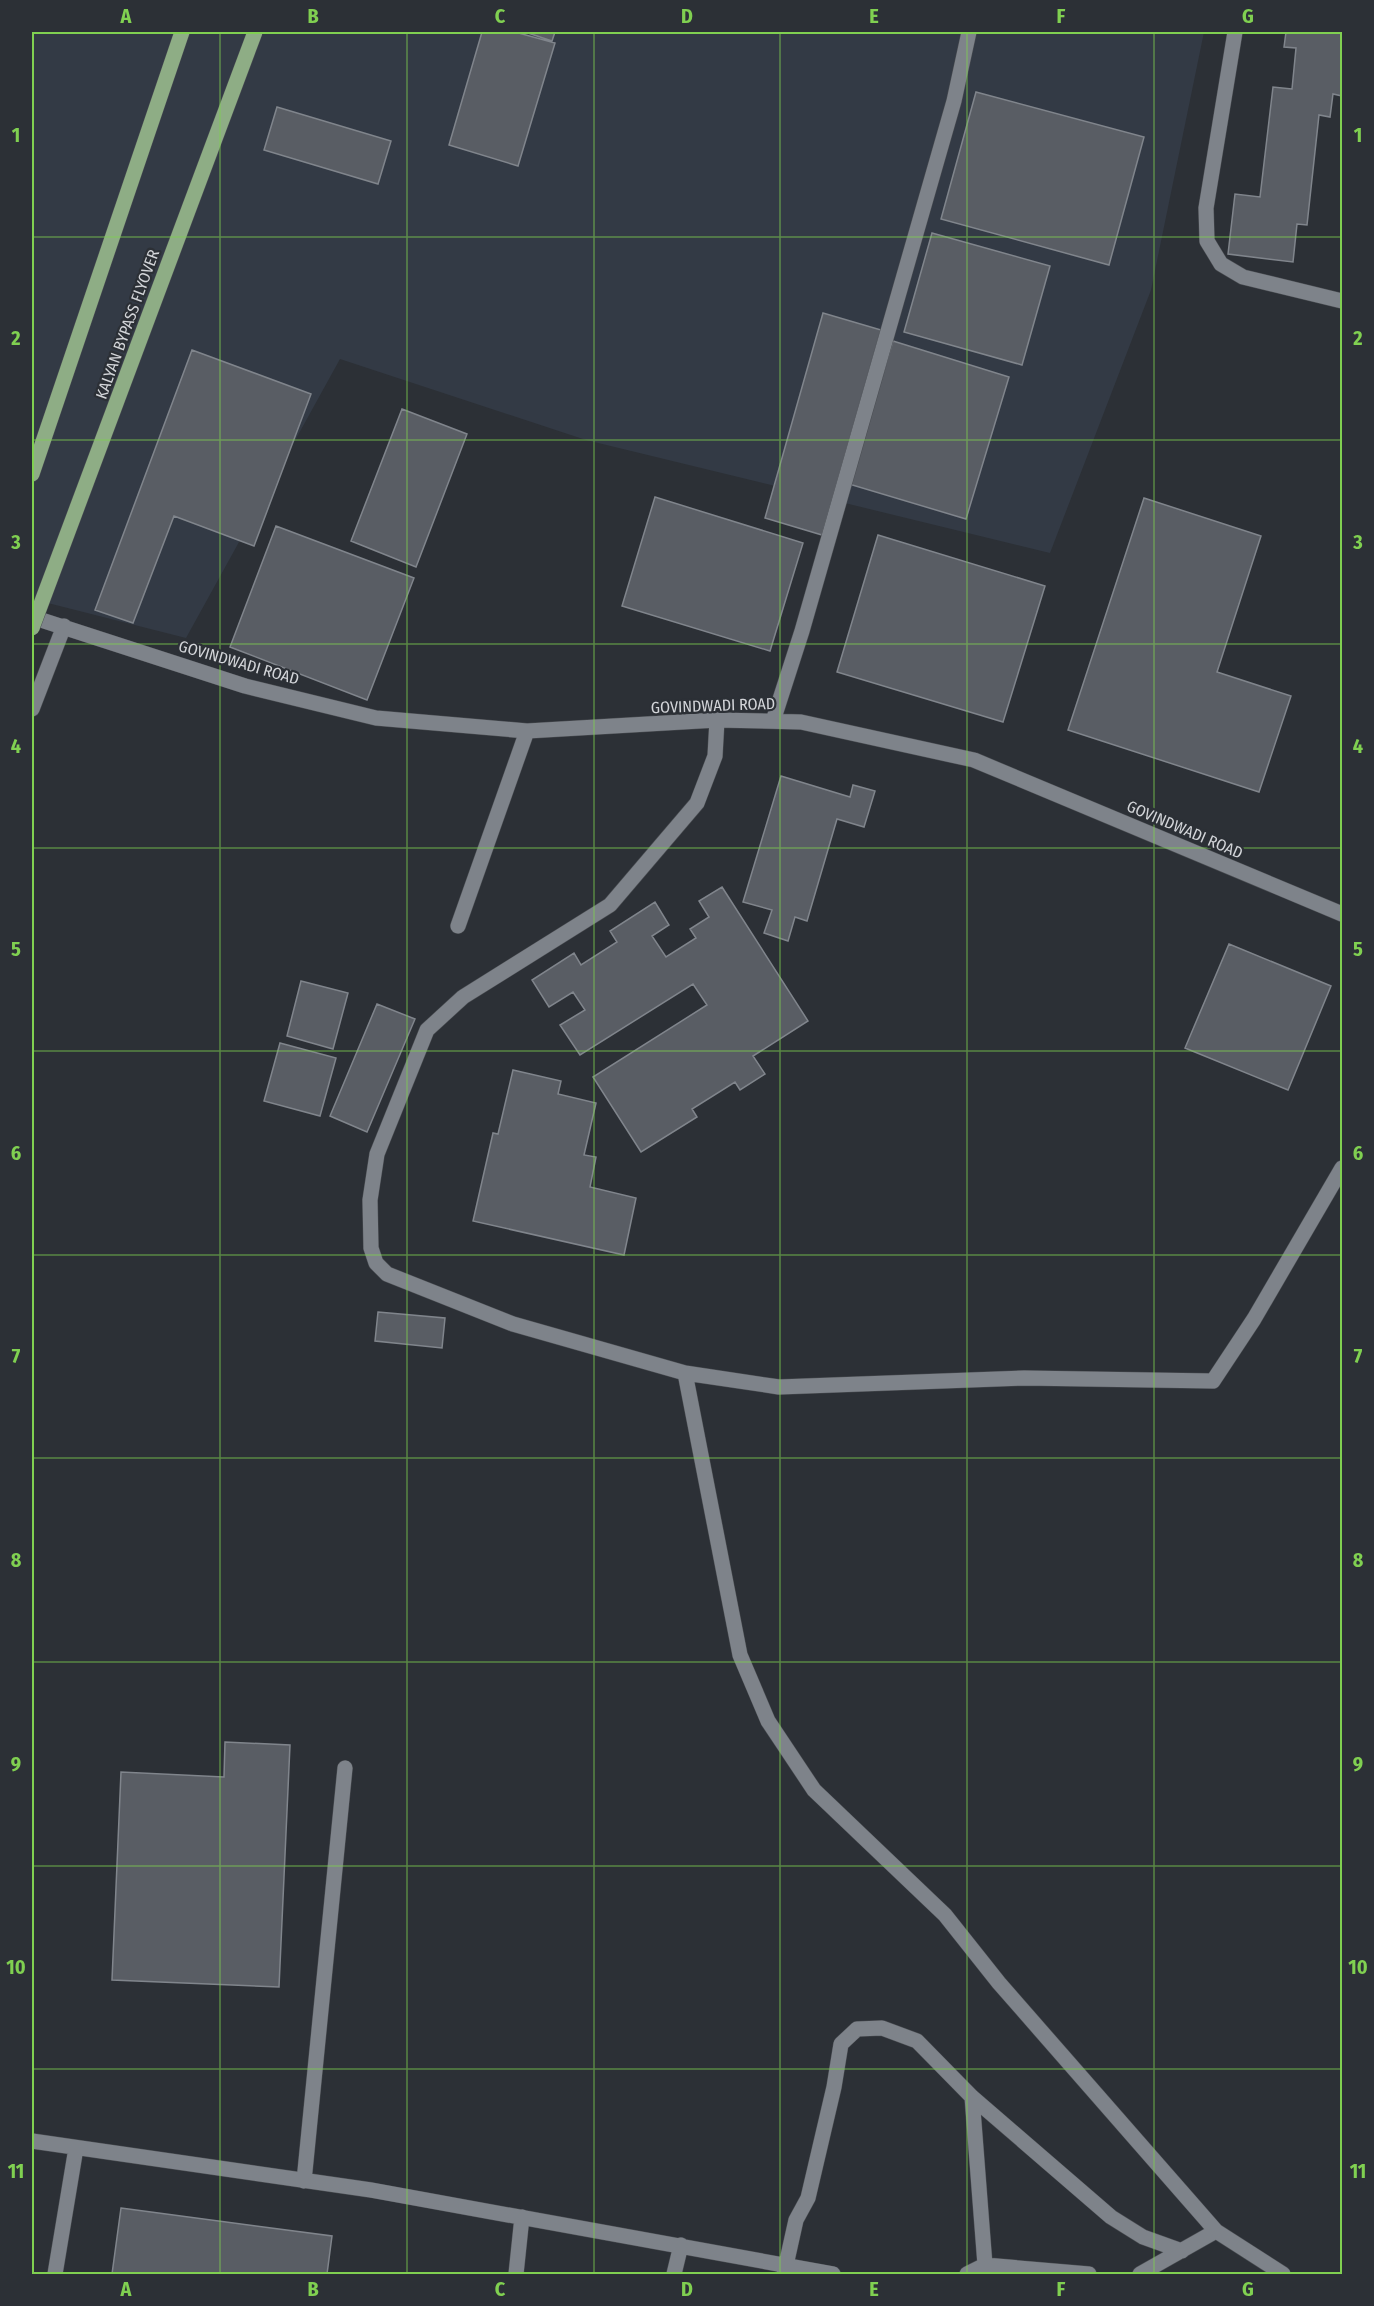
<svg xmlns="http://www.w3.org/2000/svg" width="1374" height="2306" font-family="'Fira Sans Condensed',sans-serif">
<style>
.built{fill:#333a45}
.building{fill:#595d64;stroke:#80858c;stroke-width:1.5}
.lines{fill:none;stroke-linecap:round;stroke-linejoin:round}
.minor-casing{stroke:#4a4d52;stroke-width:16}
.major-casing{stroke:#4a4d52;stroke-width:16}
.minor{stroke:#7e838a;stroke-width:15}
.major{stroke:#8ead85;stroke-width:15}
.major-bridge-casing{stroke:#4a4d52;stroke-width:16;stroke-linecap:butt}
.major-bridge{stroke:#8ead85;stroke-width:15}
.grid{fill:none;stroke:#80d051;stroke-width:1.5;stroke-opacity:0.55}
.labels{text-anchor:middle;stroke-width:4.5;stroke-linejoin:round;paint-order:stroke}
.street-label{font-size:16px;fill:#d3d5d9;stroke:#2c3036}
.neatline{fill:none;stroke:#80d051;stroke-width:2}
.grid-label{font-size:20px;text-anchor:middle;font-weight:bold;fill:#80d051}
</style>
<rect width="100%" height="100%" fill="#2c3036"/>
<!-- built -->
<path class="built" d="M 32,32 L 1204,32 L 1151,290 L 1050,553 L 586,440 L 340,359 L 186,638 L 32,599 Z"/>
<!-- building -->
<path class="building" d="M 482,32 L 515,32 L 555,43 L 518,166 L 449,145 Z
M 525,32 L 555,32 L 552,41 Z
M 1286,32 L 1342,32 L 1342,96 L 1333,94 L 1330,117 L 1319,115 L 1307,225 L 1297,224 L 1293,262 L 1228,254 L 1235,194 L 1260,197 L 1273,87 L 1292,89 L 1296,48 L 1284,47 Z
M 976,92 L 1144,137 L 1109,265 L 941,219 Z
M 277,107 L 391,141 L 378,184 L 264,150 Z
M 932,233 L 1050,266 L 1022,365 L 904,332 Z
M 823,313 L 881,330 L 822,535 L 765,518 Z
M 893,341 L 1009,377 L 966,519 L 849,484 Z
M 192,350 L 311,394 L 254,546 L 174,516 L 133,623 L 95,610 Z
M 402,409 L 467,434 L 416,567 L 351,541 Z
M 655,497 L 803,543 L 770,651 L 622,606 Z
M 1144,498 L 1261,536 L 1217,672 L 1291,696 L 1259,792 L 1068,730 Z
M 276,526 L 414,578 L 367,700 L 230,647 Z
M 878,535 L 1045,586 L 1003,722 L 837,672 Z
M 781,776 L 850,797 L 853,785 L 875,791 L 864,827 L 837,819 L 807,921 L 795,917 L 788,941 L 764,933 L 772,910 L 743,902 Z
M 722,887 L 808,1021 L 753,1056 L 765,1074 L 740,1090 L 735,1082 L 692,1109 L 697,1117 L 641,1152 L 593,1077 L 707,1005 L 693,984 L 580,1055 L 560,1025 L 585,1010 L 573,992 L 549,1007 L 532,980 L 574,953 L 581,965 L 617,942 L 610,931 L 655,902 L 669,925 L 652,936 L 666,957 L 696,938 L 690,929 L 709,917 L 699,901 Z
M 1229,944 L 1331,986 L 1288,1090 L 1185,1048 Z
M 301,981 L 348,993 L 333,1049 L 287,1036 Z
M 377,1004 L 415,1019 L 367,1132 L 330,1116 Z
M 280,1043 L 336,1058 L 320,1116 L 264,1101 Z
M 513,1070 L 561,1081 L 558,1094 L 596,1103 L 584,1155 L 596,1157 L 590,1187 L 636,1198 L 624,1255 L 473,1221 L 493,1133 L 498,1134 Z
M 378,1312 L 445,1318 L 442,1348 L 375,1341 Z
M 225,1742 L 290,1745 L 279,1987 L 112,1980 L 121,1772 L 224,1777 Z
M 121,2208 L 332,2236 L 327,2274 L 112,2274 Z"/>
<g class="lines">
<!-- minor casing -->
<g class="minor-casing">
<path id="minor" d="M 1235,32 L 1206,208 L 1207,241 L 1221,264 L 1243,277 L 1342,301
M 32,617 L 245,686 L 376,718 L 527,731 L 717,720 L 801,722 L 974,760 L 1342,914
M 32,709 L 64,626
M 773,721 L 802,631 L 954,101 L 969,32
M 458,926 L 527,731
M 685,1373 L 513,1324 L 387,1274 L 376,1263 L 371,1248 L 370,1200 L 377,1154 L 427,1030 L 463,997 L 610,905 L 697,803 L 715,756 L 717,720
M 972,2097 L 985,2265
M 32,2141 L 371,2190 L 833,2274
M 304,2181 L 345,1768
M 55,2274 L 76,2148
M 516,2274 L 522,2217
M 674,2274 L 681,2245
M 784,2274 L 796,2220 L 808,2198 L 834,2087 L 841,2044 L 857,2029 L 882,2028 L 917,2041 L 972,2097 L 1111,2217 L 1143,2237 L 1182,2251
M 967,2274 L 985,2265 L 1089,2274
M 1140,2274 L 1216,2231
M 1283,2274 L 1216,2231 L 999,1983 L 945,1915 L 814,1790 L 768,1721 L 740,1655 L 685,1373 L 779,1387 L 1024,1378 L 1213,1381 L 1254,1319 L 1342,1168"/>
</g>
<!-- major casing -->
<g class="major-casing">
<path id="major" d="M 32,474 L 182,32"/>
</g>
<!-- minor -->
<use href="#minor" class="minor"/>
<!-- major -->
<use href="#major" class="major"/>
<!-- major-bridge casing -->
<g class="major-bridge-casing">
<path id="major-bridge" d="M 32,628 L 255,32"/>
</g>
<!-- major-bridge -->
<use href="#major-bridge" class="major-bridge"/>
</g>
<!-- grid -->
<path class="grid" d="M 220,32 L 220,2274M 407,32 L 407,2274M 594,32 L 594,2274M 780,32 L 780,2274M 967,32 L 967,2274M 1154,32 L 1154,2274M 32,237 L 1342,237M 32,440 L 1342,440M 32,644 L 1342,644M 32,848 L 1342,848M 32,1051 L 1342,1051M 32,1255 L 1342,1255M 32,1458 L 1342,1458M 32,1662 L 1342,1662M 32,1866 L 1342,1866M 32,2069 L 1342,2069"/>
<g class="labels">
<!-- street labels -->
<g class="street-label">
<text transform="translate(127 324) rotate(-70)" y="6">KALYAN BYPASS FLYOVER</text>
<text transform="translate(239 662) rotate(16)" y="6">GOVINDWADI ROAD</text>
<text transform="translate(713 705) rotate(-2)" y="6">GOVINDWADI ROAD</text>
<text transform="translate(1185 829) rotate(23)" y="6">GOVINDWADI ROAD</text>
</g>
</g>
<!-- border -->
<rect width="1374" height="2306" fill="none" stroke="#2c3036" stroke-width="66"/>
<rect x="33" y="33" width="1308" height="2240" class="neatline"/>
<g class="grid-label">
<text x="126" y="23">A</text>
<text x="313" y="23">B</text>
<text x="500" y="23">C</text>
<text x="687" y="23">D</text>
<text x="874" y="23">E</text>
<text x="1061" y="23">F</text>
<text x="1248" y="23">G</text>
<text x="16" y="142">1</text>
<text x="1358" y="142">1</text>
<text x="16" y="345">2</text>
<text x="1358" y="345">2</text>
<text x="16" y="549">3</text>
<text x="1358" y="549">3</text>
<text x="16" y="753">4</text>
<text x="1358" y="753">4</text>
<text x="16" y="956">5</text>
<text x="1358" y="956">5</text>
<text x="16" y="1160">6</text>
<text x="1358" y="1160">6</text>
<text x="16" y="1363">7</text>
<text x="1358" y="1363">7</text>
<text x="16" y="1567">8</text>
<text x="1358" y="1567">8</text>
<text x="16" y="1771">9</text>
<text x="1358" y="1771">9</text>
<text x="16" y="1974">10</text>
<text x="1358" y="1974">10</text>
<text x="16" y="2178">11</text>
<text x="1358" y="2178">11</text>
<text x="126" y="2296">A</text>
<text x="313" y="2296">B</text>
<text x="500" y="2296">C</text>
<text x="687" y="2296">D</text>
<text x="874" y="2296">E</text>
<text x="1061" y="2296">F</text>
<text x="1248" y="2296">G</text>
</g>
</svg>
